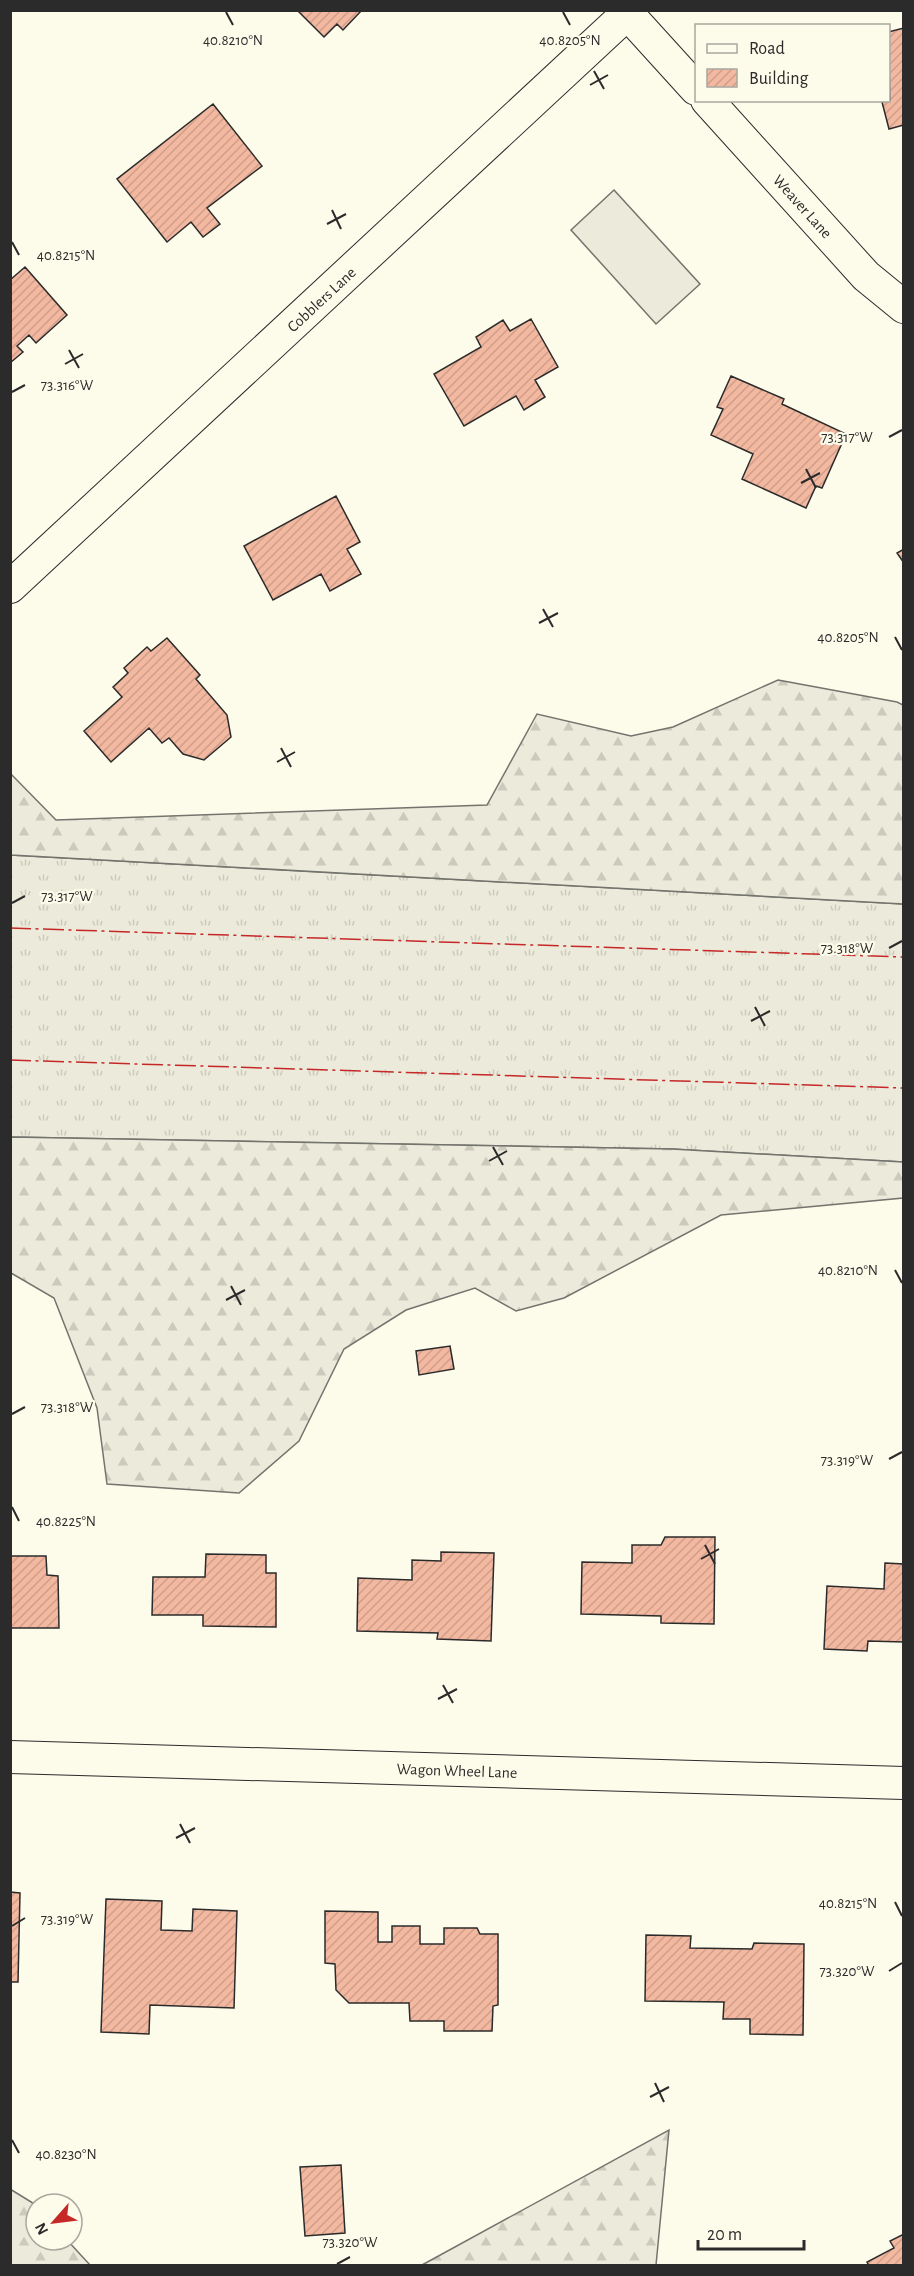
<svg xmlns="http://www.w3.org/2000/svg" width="914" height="2276" font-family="'Alegreya Sans',sans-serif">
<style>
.grass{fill:url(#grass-tufts);stroke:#74746e;stroke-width:1.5}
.forest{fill:url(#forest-firs);stroke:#74746e;stroke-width:1.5}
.pitch{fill:#ecebdb;stroke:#74746e;stroke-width:1.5}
.building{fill:url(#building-hatch);stroke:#2b2b2b;stroke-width:1.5}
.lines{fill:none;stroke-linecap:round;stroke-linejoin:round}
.street-casing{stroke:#2b2b2b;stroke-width:34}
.street{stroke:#fdfbea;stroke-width:32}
.power{stroke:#c62828;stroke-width:1.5;stroke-dasharray:21 4.5 3 4.5;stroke-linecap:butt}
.ticks{fill:none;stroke:#2b2b2b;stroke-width:2}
.labels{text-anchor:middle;stroke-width:4.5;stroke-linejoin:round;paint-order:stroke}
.street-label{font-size:16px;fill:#2b2b2b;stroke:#fdfbea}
.ticks-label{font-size:15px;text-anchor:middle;fill:#2b2b2b;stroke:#fdfbea;stroke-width:4.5;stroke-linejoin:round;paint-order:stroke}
</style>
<defs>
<pattern id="grass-tufts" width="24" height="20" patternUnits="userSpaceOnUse" patternTransform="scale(1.5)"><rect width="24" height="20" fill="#ecebdb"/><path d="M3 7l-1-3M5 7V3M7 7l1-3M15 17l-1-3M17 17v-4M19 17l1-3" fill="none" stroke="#cbcabc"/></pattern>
<pattern id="forest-firs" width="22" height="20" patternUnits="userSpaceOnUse" patternTransform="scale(1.5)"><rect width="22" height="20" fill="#ecebdb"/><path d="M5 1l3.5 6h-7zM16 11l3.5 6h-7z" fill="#cbcabc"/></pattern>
<pattern id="building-hatch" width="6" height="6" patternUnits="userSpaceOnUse" patternTransform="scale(1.5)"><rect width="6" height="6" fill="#f2b8a0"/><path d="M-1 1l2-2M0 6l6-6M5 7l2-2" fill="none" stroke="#d09e8a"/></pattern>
</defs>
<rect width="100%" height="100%" fill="#fdfbea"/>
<!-- grass -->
<path class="grass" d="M 10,855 L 903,904 L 903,1162 L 672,1149 L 11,1137 Z"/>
<!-- forest -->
<path class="forest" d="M 778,680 L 897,702 L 903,705 L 903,904 L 11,855 L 11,774 L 56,820 L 487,805 L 537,714 L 631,736 L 673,727 Z
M 11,1137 L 672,1149 L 903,1162 L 903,1198 L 721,1215 L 564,1298 L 516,1311 L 475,1288 L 406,1310 L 344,1349 L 299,1441 L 239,1493 L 107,1484 L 97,1408 L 54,1298 L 11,1273 Z
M 669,2130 L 656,2265 L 422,2265 Z
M 10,2189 L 36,2205 L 36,2240 L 67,2240 L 90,2265 L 11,2265 Z"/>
<!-- pitch -->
<path class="pitch" d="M 614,190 L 700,284 L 656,324 L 571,230 Z"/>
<!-- building -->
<path class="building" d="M 297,10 L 362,10 L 343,30 L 337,24 L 324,37 Z
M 904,28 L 904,125 L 889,129 L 882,102 L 890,100 L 888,32 Z
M 213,104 L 262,166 L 207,208 L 220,224 L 203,237 L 191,222 L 167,242 L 117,179 Z
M 25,267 L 67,315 L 36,343 L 29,335 L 17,346 L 23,352 L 10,363 L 10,280 Z
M 531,319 L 558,367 L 535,380 L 545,397 L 524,410 L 516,396 L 464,426 L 434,374 L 481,347 L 476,337 L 503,320 L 510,331 Z
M 731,376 L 784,399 L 782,404 L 846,434 L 822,488 L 816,486 L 806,508 L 742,479 L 753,454 L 711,435 L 723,409 L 717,407 Z
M 336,496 L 360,542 L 347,549 L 361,574 L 330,591 L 321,574 L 273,600 L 244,546 Z
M 904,549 L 904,563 L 897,553 Z
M 167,638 L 200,675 L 196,679 L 227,715 L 231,737 L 204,760 L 183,754 L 169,738 L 162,743 L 149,728 L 111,762 L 84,731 L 122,697 L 113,687 L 128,673 L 124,668 L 147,647 L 151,651 Z
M 450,1346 L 454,1369 L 419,1375 L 416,1351 Z
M 665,1537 L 715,1537 L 714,1624 L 661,1623 L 661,1616 L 581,1614 L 582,1562 L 632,1563 L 632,1545 L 661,1545 Z
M 441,1552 L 494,1553 L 491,1641 L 437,1639 L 438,1633 L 357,1631 L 358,1578 L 412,1580 L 412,1560 L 441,1561 Z
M 206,1554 L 266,1555 L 266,1573 L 276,1573 L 276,1627 L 203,1626 L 203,1615 L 152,1615 L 153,1577 L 205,1577 Z
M 10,1556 L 46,1556 L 47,1575 L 58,1576 L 59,1628 L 10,1628 Z
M 885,1563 L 904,1564 L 904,1642 L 868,1641 L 867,1651 L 824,1649 L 827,1586 L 884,1589 Z
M 10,1892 L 20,1893 L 18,1982 L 10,1982 Z
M 106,1899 L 162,1901 L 161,1930 L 192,1931 L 193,1909 L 237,1911 L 234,2008 L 150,2005 L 149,2034 L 101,2032 Z
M 325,1911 L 378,1912 L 378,1942 L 392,1942 L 392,1926 L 420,1926 L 420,1944 L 444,1944 L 444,1928 L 477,1928 L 480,1934 L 498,1934 L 498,2005 L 493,2006 L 492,2031 L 444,2031 L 444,2021 L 410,2021 L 409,2003 L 349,2003 L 336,1990 L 335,1964 L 325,1963 Z
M 646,1935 L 691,1936 L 690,1948 L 752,1949 L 754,1943 L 804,1944 L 803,2035 L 750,2034 L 750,2019 L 723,2019 L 724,2002 L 645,2001 Z
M 341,2165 L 345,2233 L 305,2236 L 300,2167 Z
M 904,2234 L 904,2266 L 869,2266 L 867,2262 L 894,2248 L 890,2241 Z"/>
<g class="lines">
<!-- street casing -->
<g class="street-casing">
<path id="street" d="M 627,13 L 696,89
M 707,100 L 866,276 L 904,307
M 10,587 L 631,10
M 10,1757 L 904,1783"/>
</g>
<!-- street -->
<use href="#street" class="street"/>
<!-- power -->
<path class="power" d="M 10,928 L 904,957
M 10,1060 L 904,1088"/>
</g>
<!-- ticks -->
<path class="ticks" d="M 226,12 L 233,25M 563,12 L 570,25M 594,71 L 604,89M 590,85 L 608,75M 332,210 L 341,229M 327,224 L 346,214M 12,242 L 19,255M 69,350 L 79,368M 65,364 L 83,354M 12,392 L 25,385M 889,437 L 902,430M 806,469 L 816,488M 801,483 L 820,473M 543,609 L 553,627M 539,623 L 558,613M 895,637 L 902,650M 281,748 L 291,767M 277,762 L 295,752M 12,903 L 25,896M 889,948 L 902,941M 755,1007 L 765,1026M 751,1021 L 770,1011M 493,1147 L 503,1165M 489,1161 L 507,1151M 895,1270 L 902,1283M 231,1286 L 241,1305M 226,1300 L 245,1290M 12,1414 L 25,1407M 889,1459 L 902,1452M 12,1507 L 19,1521M 705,1545 L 715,1564M 701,1559 L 719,1549M 443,1685 L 453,1703M 438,1699 L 457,1689M 180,1824 L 190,1843M 176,1838 L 195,1828M 895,1902 L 902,1916M 12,1926 L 25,1918M 889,1971 L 902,1963M 655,2083 L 664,2102M 650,2097 L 669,2087M 12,2140 L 19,2153M 337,2264 L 350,2257"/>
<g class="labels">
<!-- street labels -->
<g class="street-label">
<text transform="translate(803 206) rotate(48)" y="6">Weaver Lane</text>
<text transform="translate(321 299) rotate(-43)" y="6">Cobblers Lane</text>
<text transform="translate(457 1770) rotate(2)" y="6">Wagon Wheel Lane</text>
</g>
</g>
<g class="ticks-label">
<text x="233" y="45">40.8210°N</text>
<text x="570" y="45">40.8205°N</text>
<text x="66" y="260">40.8215°N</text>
<text x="67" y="390">73.316°W</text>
<text x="847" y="442">73.317°W</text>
<text x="848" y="642">40.8205°N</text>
<text x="67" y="901">73.317°W</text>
<text x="847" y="953">73.318°W</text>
<text x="848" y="1275">40.8210°N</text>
<text x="67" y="1412">73.318°W</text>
<text x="847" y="1465">73.319°W</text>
<text x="66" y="1526">40.8225°N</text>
<text x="848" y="1908">40.8215°N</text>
<text x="67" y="1924">73.319°W</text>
<text x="847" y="1976">73.320°W</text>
<text x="66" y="2159">40.8230°N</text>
<text x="350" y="2247">73.320°W</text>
</g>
<!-- border -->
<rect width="914" height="2276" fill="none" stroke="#2b2b2b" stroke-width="24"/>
<!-- legend -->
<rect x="695" y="24" width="195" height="78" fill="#fdfbea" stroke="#a9a89e" stroke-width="1.5"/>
<rect x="707" y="44" width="30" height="9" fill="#fdfbea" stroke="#a9a89e" stroke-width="1.5"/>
<text x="749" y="54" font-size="18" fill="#2b2b2b">Road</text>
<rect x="707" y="69" width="30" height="18" fill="url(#building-hatch)" stroke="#a9a89e" stroke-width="1.5"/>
<text x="749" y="84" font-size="18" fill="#2b2b2b">Building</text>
<!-- north arrow -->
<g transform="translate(54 2222) rotate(242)"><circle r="28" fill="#fdfbea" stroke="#a9a89e" stroke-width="1.5"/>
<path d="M0-4.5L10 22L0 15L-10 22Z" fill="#c62828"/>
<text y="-9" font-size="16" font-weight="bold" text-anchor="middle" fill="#2b2b2b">N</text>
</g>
<!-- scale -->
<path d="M698 2240v9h106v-9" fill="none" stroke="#2b2b2b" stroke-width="3"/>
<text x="707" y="2240" font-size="18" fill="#2b2b2b" stroke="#fdfbea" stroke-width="4.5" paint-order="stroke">20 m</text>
</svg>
